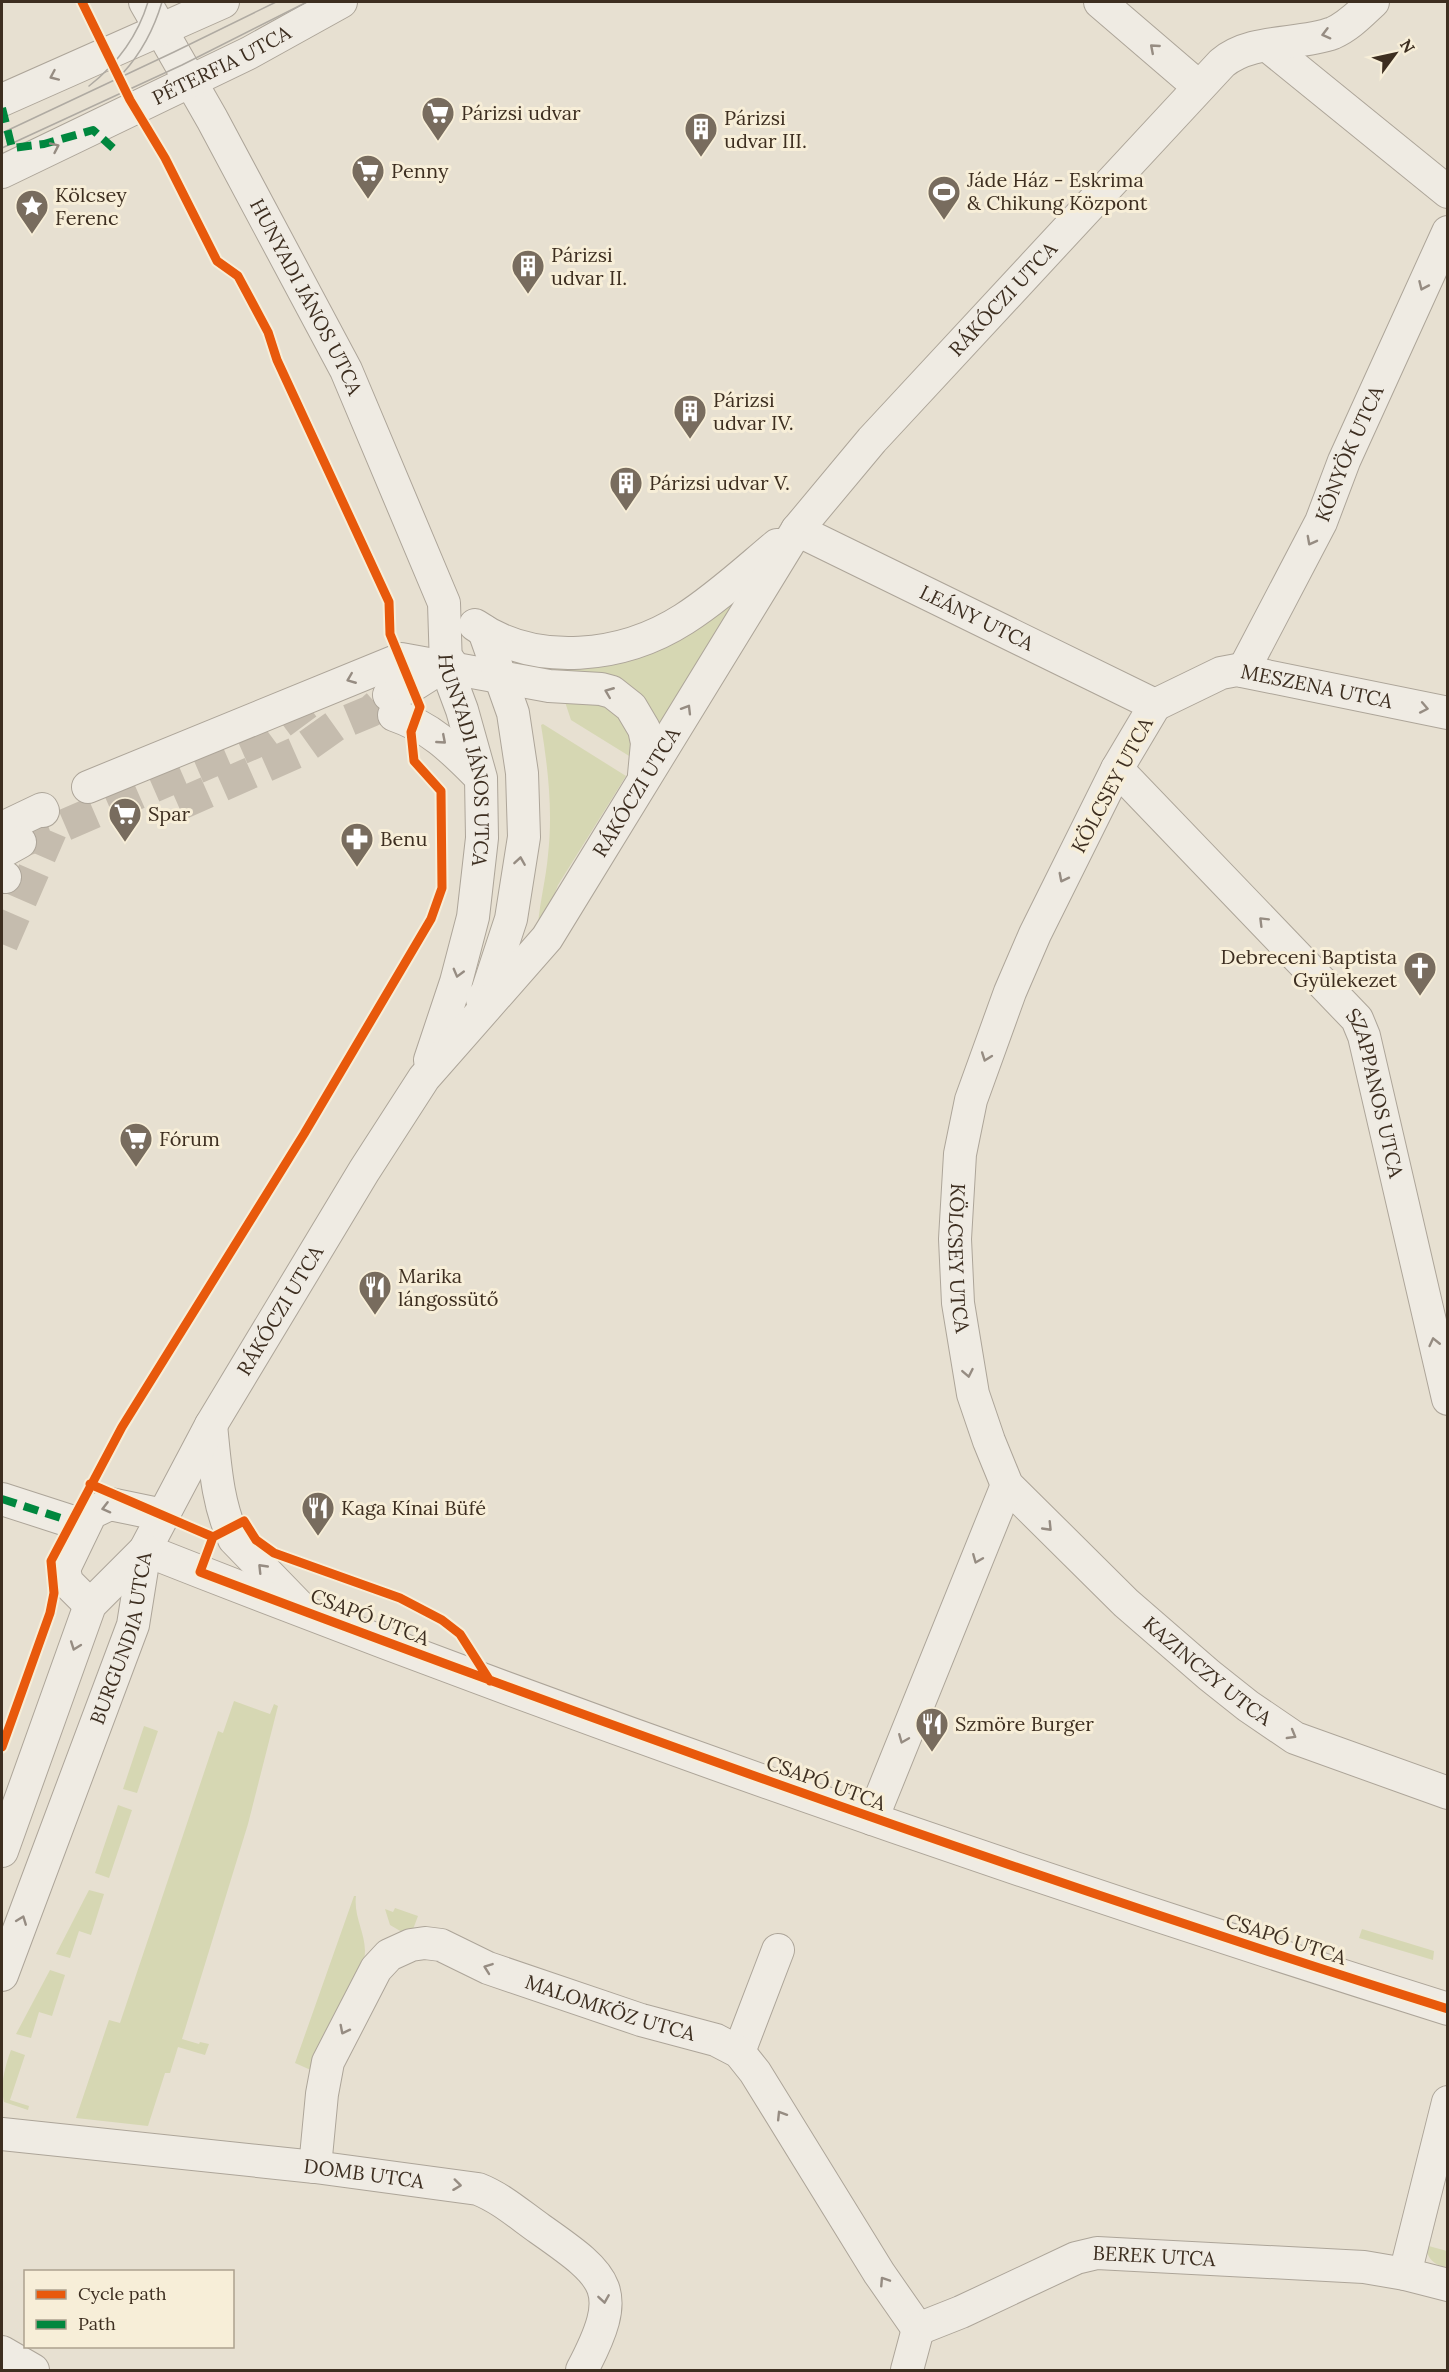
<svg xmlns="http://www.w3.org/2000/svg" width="1449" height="2372" font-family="Lora,serif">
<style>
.green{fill:#d6d7b3}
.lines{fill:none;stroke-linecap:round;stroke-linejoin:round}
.minor-tunnel{stroke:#c5bcae;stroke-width:32;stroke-dasharray:32 16;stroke-linecap:butt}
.minor-casing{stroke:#ada599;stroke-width:34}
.minor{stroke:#efebe3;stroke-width:32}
.tram{stroke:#afaaa2;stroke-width:1.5}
.quiet{stroke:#00873e;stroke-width:8;stroke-dasharray:15 8;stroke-linecap:butt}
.cycleway-casing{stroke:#f7eed8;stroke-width:13}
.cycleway{stroke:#e8590c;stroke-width:9}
.oneway{stroke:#968c82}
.labels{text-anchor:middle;stroke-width:6;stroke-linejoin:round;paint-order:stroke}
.street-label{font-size:20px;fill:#3d2e20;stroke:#f7eed8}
.poi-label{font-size:20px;fill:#3d2e20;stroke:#f7eed8;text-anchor:start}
</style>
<rect width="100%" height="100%" fill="#e7e0d1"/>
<!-- green -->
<path class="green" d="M 739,596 L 659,729 L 555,675 L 553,667 Z
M 564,699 L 603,701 L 631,727 L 634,759 L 571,720 Z
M 543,724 L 626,776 L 558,885 L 543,924 L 538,924 C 540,901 546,878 548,855 C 553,811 548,768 541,725 Z
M 234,1701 L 270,1714 L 274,1704 L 278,1706 L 248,1824 L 182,2039 L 199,2044 L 200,2042 L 209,2044 L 205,2055 L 178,2047 L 170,2073 L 165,2073 L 148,2126 L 76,2118 L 109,2020 L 120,2023 L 218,1731 L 223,1733 Z
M 144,1726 L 158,1731 L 137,1793 L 123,1789 Z
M 118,1805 L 132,1810 L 109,1878 L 95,1873 Z
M 89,1890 L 104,1894 L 91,1935 L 79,1931 L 70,1958 L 56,1954 Z
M 354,1896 L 356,1896 C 353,1919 369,1937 364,1960 L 313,2071 L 295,2063 Z
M 395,1908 L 418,1916 L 412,1932 L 402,1932 L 390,1925 L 385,1909 L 393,1912 Z
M 1362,1929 L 1434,1951 L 1433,1960 L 1359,1938 Z
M 50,1970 L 65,1975 L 52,2016 L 39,2012 L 31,2038 L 16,2034 Z
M 11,2050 L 25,2055 L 10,2100 L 29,2106 L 28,2110 L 4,2102 C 0,2085 5,2066 11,2050 Z
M 1425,2245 L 1447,2251 L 1447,2267 C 1434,2266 1427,2258 1425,2245 Z"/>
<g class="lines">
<!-- minor-tunnel -->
<path class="minor-tunnel" d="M 178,805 L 300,751 L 335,726 L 371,711 L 389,695
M 20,842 L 51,831 L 254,743 L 309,702
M 2,944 L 51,831"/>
<!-- minor casing -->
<g class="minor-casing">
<g id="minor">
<path id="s1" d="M 145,2 L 212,119 L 346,370 L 444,603 L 446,667 L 462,710 L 481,778 L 482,838 L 473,917 L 456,982 L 430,1060"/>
<path d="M 1100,2 L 1199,87"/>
<path d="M 1268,46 L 1448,192"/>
<path d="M 2,100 L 223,2"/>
<path id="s2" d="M 2,172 L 249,53 L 341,2"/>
<path id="s3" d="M 797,530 L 1155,705"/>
<path d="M 475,625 C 536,668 623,658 684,619 C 717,598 747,570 777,545"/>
<path id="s4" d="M 1243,671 L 1321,522 L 1344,461 L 1448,232"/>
<path d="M 389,695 L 412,686 L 450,662"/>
<path id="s5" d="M 1155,705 L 1117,769 L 1035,934 L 1010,992 L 971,1100 L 960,1154 L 955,1239 L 958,1303 L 973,1394 L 989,1441 L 1007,1485 L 1126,1603 L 1209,1675 L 1248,1706 L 1295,1738 L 1448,1793"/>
<path id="s6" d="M 1155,705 L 1221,673 L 1237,670 L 1448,713"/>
<path d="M 394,715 C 432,728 452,749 480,777"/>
<path id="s7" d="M 1117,769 L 1357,1019 L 1364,1036 L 1448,1399"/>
<path d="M 88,787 L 401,659 L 549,686 L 601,689 L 612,692 L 631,707 L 644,729 L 647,743 L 644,775"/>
<path d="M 2,828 L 42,809 L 43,811"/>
<path d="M 2,852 L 20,842"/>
<path d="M 2,875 L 5,877"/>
<path d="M 482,999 L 487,992 L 511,919 L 524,837 L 522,773 L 513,713 L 484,631"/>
<path d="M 211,1425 C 215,1463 217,1504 234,1539 L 298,1605"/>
<path d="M 2,1499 L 70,1521"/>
<path d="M 145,1550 C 573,1719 1008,1871 1448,2009"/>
<path d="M 90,1605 L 67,1582 L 64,1569 L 91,1513 L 110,1504 L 163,1515"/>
<path d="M 872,1819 L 1007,1485"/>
<path id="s8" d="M 2,1851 L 90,1605 L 145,1550 L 211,1425 L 364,1171 L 424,1078 L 547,938 L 797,530 L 872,440 L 1222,63 C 1252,38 1298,46 1333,33 C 1349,26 1361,13 1373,2"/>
<path id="s9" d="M 2,1975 L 133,1625 L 145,1550"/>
<path d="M 739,2052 L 778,1950"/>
<path id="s10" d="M 2,2134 L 315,2167 L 478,2189 C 501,2198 520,2215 540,2229 C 610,2278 624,2290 582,2370"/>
<path id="s11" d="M 315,2167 L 322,2094 L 328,2062 L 376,1969 L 389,1955 L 411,1945 L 425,1943 L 441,1945 L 488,1968 L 641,2020 L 716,2040 L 739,2052 L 755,2072 L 879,2273 L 918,2329"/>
<path d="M 1405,2274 L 1448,2102"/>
<path id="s12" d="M 918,2329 L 961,2312 L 1076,2258 L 1097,2253 L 1364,2267 L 1405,2274 L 1448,2285"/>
<path d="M 2,2352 L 33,2370"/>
<path d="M 907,2370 L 918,2329"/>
</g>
</g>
<!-- minor -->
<use href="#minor" class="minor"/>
<!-- tram -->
<path class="tram" d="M 123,73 C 143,51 154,29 162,2
M 89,86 C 117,64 138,35 148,2
M 2,133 L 174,52 L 276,2
M 2,148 L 182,65 L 307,2"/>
<!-- quiet -->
<path class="quiet" d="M 2,108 L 12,148 L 44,144 L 93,130 L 113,148
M 2,1499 L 70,1521"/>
<!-- cycleway casing -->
<g class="cycleway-casing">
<path id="cycleway" d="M 90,1484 L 213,1537
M 490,1681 L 460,1634 L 442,1620 L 400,1598 L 274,1553 L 256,1540 L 244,1521 L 213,1537 L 200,1572 C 612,1728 1027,1877 1448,2009
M 2,1747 L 50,1613 L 54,1593 L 51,1561 L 122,1427 L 304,1134 L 431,919 L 442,888 L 441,791 L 414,761 L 411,732 L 420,707 L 390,634 L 389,602 L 277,360 L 268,332 L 238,276 L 217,261 L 165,158 L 130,100 L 82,2"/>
</g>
<!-- cycleway -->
<use href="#cycleway" class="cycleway"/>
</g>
<!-- one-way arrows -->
<defs><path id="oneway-chevron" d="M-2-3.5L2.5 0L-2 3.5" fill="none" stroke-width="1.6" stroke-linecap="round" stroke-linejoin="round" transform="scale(1.5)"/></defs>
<g class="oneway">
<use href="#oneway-chevron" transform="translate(1326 34) rotate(165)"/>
<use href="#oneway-chevron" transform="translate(1154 48) rotate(-139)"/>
<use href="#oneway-chevron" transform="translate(54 76) rotate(156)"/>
<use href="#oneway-chevron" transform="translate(55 147) rotate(-25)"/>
<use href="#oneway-chevron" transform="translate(1423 286) rotate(114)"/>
<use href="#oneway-chevron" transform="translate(1311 541) rotate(118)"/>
<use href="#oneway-chevron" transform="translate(351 679) rotate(158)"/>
<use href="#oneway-chevron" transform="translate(609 692) rotate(-158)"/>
<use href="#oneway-chevron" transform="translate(1424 708) rotate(11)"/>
<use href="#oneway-chevron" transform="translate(687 709) rotate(-59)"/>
<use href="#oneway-chevron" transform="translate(442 740) rotate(41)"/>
<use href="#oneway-chevron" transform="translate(520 861) rotate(-81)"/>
<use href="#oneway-chevron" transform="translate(1063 878) rotate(117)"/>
<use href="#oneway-chevron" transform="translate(1263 921) rotate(-135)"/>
<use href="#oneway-chevron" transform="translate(458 973) rotate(105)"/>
<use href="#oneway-chevron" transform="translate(986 1057) rotate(110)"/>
<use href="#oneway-chevron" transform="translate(1434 1342) rotate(-103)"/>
<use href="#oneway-chevron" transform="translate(968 1373) rotate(79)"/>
<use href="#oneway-chevron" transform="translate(106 1508) rotate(166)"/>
<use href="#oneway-chevron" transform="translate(1048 1527) rotate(46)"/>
<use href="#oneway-chevron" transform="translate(977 1559) rotate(112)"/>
<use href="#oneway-chevron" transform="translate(262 1568) rotate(-134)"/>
<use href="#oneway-chevron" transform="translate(75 1646) rotate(110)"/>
<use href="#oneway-chevron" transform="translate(1292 1735) rotate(30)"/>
<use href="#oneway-chevron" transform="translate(903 1739) rotate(112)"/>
<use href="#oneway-chevron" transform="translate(22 1920) rotate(-69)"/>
<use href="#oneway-chevron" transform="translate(488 1968) rotate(-160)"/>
<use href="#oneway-chevron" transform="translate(344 2030) rotate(117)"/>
<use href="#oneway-chevron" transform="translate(781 2115) rotate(-122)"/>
<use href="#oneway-chevron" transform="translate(457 2185) rotate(7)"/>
<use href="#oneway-chevron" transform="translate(884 2281) rotate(-123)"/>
<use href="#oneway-chevron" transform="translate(604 2299) rotate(81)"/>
</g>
<!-- icons -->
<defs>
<g id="supermarket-pin" transform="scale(1.725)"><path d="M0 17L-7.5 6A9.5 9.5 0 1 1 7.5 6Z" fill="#786c5e" stroke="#f7eed8"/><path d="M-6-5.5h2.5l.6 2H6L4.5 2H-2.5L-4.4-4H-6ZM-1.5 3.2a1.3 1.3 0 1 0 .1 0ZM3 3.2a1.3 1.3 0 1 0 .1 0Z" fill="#fff"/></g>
<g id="building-pin" transform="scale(1.725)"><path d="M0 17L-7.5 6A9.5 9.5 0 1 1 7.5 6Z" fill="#786c5e" stroke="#f7eed8"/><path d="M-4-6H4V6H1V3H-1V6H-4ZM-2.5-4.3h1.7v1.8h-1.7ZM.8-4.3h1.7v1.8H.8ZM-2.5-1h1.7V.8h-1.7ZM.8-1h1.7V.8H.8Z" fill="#fff"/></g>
<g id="stadium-pin" transform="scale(1.725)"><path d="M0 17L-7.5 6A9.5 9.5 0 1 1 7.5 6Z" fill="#786c5e" stroke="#f7eed8"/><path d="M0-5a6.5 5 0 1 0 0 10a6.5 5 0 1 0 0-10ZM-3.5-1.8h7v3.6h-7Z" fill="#fff"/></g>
<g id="sight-pin" transform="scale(1.725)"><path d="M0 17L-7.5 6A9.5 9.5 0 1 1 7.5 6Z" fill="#786c5e" stroke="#f7eed8"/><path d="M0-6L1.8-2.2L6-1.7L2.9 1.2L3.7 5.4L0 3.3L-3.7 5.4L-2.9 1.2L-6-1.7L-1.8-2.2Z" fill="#fff"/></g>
<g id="pharmacy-pin" transform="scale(1.725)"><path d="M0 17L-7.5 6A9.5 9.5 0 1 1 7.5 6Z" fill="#786c5e" stroke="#f7eed8"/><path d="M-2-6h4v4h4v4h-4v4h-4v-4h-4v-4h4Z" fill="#fff"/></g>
<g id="church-pin" transform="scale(1.725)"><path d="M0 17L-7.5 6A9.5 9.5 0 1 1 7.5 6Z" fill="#786c5e" stroke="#f7eed8"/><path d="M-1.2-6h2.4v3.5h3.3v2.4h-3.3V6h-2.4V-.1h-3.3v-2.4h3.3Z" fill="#fff"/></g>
<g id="restaurant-pin" transform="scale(1.725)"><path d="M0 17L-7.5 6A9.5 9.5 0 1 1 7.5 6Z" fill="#786c5e" stroke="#f7eed8"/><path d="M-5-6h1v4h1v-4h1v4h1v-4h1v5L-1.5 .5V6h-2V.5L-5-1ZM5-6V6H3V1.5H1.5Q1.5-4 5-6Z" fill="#fff"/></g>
</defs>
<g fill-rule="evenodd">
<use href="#supermarket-pin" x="438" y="113"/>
<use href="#building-pin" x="701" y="129"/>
<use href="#supermarket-pin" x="368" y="171"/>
<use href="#stadium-pin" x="944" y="192"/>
<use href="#sight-pin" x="32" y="206"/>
<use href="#building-pin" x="528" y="266"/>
<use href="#building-pin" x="690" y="411"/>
<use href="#building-pin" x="626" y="483"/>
<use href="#supermarket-pin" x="125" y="814"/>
<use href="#pharmacy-pin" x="357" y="839"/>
<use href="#church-pin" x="1420" y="968"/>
<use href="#supermarket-pin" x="136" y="1139"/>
<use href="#restaurant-pin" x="375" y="1287"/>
<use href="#restaurant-pin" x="318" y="1508"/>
<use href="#restaurant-pin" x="932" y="1724"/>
</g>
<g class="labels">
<!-- street labels -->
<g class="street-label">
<text dy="7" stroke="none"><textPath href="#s2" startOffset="244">PÉTERFIA UTCA</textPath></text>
<text dy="7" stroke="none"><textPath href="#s1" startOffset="336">HUNYADI JÁNOS UTCA</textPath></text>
<text dy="7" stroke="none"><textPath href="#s8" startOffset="1862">RÁKÓCZI UTCA</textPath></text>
<text dy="7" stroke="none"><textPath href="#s4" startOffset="242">KÖNYÖK UTCA</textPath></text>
<text dy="7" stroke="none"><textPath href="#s3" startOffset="200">LEÁNY UTCA</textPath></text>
<text dy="7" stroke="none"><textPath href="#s6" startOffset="171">MESZENA UTCA</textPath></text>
<text dy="7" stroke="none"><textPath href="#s1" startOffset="832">HUNYADI JÁNOS UTCA</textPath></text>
<text transform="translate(1112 785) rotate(-62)" y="7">KÖLCSEY UTCA</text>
<text dy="7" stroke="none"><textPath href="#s8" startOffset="1245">RÁKÓCZI UTCA</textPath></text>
<text dy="7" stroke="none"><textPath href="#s7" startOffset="423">SZAPPANOS UTCA</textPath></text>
<text dy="7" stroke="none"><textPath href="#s5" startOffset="596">KÖLCSEY UTCA</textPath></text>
<text dy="7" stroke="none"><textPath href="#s8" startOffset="614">RÁKÓCZI UTCA</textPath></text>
<text transform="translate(370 1617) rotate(21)" y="7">CSAPÓ UTCA</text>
<text dy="7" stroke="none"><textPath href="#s9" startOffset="358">BURGUNDIA UTCA</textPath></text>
<text dy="7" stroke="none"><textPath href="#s5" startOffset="1104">KAZINCZY UTCA</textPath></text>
<text transform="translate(826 1783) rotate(20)" y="7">CSAPÓ UTCA</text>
<text transform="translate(1286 1939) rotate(18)" y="7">CSAPÓ UTCA</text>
<text dy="7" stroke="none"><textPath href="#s11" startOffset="465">MALOMKÖZ UTCA</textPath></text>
<text dy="7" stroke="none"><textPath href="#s10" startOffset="364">DOMB UTCA</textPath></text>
<text dy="7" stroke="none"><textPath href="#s12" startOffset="252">BEREK UTCA</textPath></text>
</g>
<!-- poi labels -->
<g class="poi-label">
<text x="461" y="120">Párizsi udvar</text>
<text x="724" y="125">Párizsi<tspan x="724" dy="23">udvar III.</tspan></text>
<text x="391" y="178">Penny</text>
<text x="967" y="187">Jáde Ház - Eskrima<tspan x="967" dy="23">&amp; Chikung Központ</tspan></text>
<text x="55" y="202">Kölcsey<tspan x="55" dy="23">Ferenc</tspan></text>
<text x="551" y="262">Párizsi<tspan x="551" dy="23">udvar II.</tspan></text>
<text x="713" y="407">Párizsi<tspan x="713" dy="23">udvar IV.</tspan></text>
<text x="649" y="490">Párizsi udvar V.</text>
<text x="148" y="821">Spar</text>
<text x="380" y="846">Benu</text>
<text x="1397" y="964" text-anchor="end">Debreceni Baptista<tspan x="1397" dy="23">Gyülekezet</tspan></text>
<text x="159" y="1146">Fórum</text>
<text x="398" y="1283">Marika<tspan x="398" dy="23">lángossütő</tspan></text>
<text x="341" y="1515">Kaga Kínai Büfé</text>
<text x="955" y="1731">Szmöre Burger</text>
</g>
</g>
<!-- border -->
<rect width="1449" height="2372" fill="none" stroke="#3d2e20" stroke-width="6"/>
<!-- legend -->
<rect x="24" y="2270" width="210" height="78" fill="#f7eed8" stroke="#ada18e" stroke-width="1.5"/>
<rect x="36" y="2290" width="30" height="9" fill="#e8590c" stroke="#ada18e" stroke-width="1.5"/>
<text x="78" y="2300" font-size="18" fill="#3d2e20">Cycle path</text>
<rect x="36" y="2320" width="30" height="9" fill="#00873e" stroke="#ada18e" stroke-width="1.5"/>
<text x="78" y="2330" font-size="18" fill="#3d2e20">Path</text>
<!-- north arrow -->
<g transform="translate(1395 54) rotate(57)" stroke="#f7eed8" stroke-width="4.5" paint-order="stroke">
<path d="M0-4.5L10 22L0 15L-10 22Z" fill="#3d2e20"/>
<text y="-9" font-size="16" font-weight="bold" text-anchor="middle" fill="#3d2e20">N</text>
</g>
</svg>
